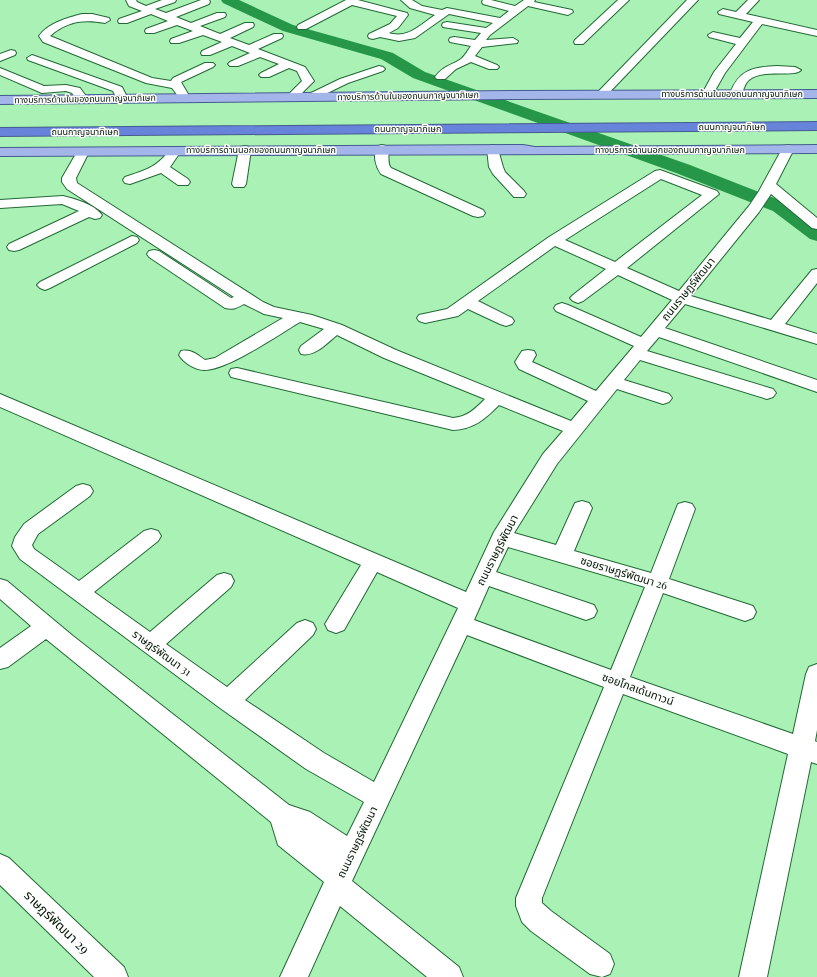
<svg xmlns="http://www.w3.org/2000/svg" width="817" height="977" font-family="'Playfair Display','Noto Sans Thai',serif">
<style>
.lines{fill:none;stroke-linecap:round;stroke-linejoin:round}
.river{fill:#269749;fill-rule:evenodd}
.minor-casing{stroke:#226935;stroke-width:2}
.major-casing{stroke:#445c8e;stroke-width:2}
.highway-casing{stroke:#445c8e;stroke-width:2}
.minor{fill:#fff;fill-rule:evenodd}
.major{fill:#a4b5e9;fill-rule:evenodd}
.highway{fill:#6883da;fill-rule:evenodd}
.labels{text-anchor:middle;stroke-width:3;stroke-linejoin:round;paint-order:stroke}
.far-street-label{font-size:9px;fill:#001402;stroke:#fdfdfd}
.street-label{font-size:11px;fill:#001402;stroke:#fdfdfd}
.near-street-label{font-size:13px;fill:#001402;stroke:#fdfdfd}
</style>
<rect width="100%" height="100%" fill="#a9f1b5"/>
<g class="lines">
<!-- river -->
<path class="river" d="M 221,0 L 239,0 L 293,25 L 393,53 L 425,72 L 690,165 L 787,203 L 817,225 L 817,241 L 810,239 L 773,211 L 676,173 L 413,78 L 381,59 L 283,31 L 223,3 Z"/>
<!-- minor casing -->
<g class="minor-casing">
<path id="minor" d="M 126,0 L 136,0 L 137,2 L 146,6 L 162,0 L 176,0 L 175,2 L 155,9 L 166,13 L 201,0 L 209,0 L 210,2 L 209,4 L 176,17 L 191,23 L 217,13 L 225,13 L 226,15 L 225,17 L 200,26 L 220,34 L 245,23 L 253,23 L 254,25 L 253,27 L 230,38 L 249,45 L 274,34 L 282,34 L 283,36 L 282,38 L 258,49 L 305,67 L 314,81 L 296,99 L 288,99 L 286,97 L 302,81 L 297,71 L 289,68 L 269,77 L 261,77 L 259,75 L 261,73 L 279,64 L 260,57 L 238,66 L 230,66 L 228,64 L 230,62 L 250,53 L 232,46 L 210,55 L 202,55 L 201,53 L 202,51 L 222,42 L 203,35 L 179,43 L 171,43 L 170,41 L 171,39 L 193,31 L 177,25 L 154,33 L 146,33 L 145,31 L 146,29 L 168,21 L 151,14 L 127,23 L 119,23 L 118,21 L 119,19 L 142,11 L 129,6 Z
M 346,0 L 358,0 L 407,13 L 408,15 L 398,28 L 389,33 C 408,39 420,25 435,15 L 410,8 L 401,0 L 412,0 L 422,6 L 442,10 L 447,8 L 500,18 L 509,11 L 483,4 L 482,2 L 483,0 L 491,0 L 515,6 L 524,0 L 535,0 L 534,2 L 572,10 L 573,12 L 568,15 L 528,6 L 490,35 L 486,40 L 513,38 L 518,41 L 517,43 L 482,47 L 475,56 L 497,65 L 499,67 L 497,69 L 489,69 L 471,62 L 456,69 L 445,79 L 437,79 L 435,77 C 444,65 451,66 461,59 C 465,56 468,50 471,46 L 450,42 L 449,40 L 450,38 L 454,37 L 475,40 L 481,33 L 443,27 L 442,25 L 443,23 L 447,22 L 486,28 L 493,23 L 449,14 L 415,38 L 399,41 L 380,37 L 373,39 L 369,38 L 368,36 L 369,34 L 390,24 L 397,16 L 352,5 L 306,29 L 298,29 L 297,27 L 298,25 Z
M 618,0 L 629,0 L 583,44 L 575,44 L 574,42 L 575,40 Z
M 687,0 L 698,0 L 605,97 L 597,97 L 595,95 L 597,93 Z
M 748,0 L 759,0 L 746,14 L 817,30 L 817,36 L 762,24 L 725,73 L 712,96 L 704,96 L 702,94 L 714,72 L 736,44 L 709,37 L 708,35 L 713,32 L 740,38 L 753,22 L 719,14 L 718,12 L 723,9 L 736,12 Z
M 82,14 L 92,14 L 109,18 L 110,20 L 105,23 C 84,19 67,21 50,36 L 152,78 L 171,81 L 173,78 L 205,63 L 213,63 L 215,65 L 213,67 L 181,82 L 188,94 L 186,96 L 178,96 L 172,88 L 146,83 L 43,42 L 39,36 C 48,23 67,18 82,14 Z
M 11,50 L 15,51 L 16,53 L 15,55 L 0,61 L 0,54 Z
M 32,55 L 122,87 L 128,99 L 126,101 L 118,101 L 113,91 L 28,60 L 27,58 Z
M 379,66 L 383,67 L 385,69 L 383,71 L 348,83 L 315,99 L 307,99 L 305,97 L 307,95 L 340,79 Z
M 777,66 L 795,67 L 801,70 C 794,78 763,68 749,80 C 744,84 744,91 740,96 L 732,96 L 730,94 C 738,70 753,67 777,66 Z
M 0,68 L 44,86 L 66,85 L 80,88 L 88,99 L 86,101 L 78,101 L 72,93 L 66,91 L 42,93 L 0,75 Z
M 382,145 L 386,146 C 391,153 386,162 391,168 L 483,210 L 485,213 L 483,216 L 478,217 L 473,216 L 381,174 C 376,167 372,155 378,146 Z
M 493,145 L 497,146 L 503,167 L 505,172 L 524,191 L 526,194 L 524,197 L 514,197 L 493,174 L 489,167 L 487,149 L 489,146 Z
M 788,145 L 792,146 L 794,149 L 776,184 L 817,218 L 817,229 L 812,228 L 771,194 L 759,212 L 691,296 L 771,320 L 812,270 L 817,269 L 817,283 L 785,324 L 817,334 L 817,344 L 685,304 L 665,328 L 817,380 L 817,392 L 659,337 L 647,351 L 773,389 L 776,393 L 773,397 L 767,399 L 640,360 L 624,380 L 669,394 L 672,398 L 669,402 L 663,404 L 617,389 L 557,464 L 514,533 L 556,545 L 575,503 L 582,501 L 589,503 L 592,508 L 574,551 L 651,573 L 678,504 L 685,502 L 692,504 L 695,509 L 669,579 L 753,606 L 756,612 L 753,618 L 745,621 L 663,593 L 630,677 L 793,734 L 806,674 L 809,667 L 817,664 L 817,730 L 815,741 L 817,742 L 817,764 L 811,762 L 767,977 L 739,977 L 788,754 L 623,694 L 542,898 L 542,903 L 551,911 L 610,954 L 614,964 L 610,974 L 602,977 L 590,974 L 531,931 L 522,922 L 516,906 L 516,898 L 604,687 L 467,635 L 352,881 L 459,967 L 463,977 L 427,977 L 340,906 L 308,977 L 280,977 L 324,882 L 278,845 L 271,822 L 46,639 L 8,667 L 0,669 L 0,648 L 31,626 L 0,599 L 0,579 L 7,581 L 73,636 L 289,805 L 310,812 L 347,836 L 364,802 L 306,769 L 220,708 L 20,559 L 12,546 L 15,537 L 24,524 L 76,486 L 83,484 L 90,486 L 93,491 L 90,496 L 38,534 L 32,545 L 34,549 L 79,581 L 144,531 L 151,529 L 158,531 L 161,536 L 158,541 L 94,592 L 150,632 L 217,575 L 224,573 L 231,575 L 234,581 L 231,587 L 166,644 L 227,687 L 297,623 L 305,620 L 313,623 L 316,629 L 313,635 L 245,700 L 324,753 L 374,782 L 458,608 L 377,572 L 344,630 L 336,633 L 328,630 L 325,624 L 361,565 L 0,407 L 0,394 L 466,592 L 494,532 L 543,454 L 563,431 L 499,405 C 485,419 474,429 453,430 L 231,377 L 229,373 L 231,369 L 237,368 L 453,418 C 467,417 475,409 485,399 L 384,358 L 337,335 C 327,343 315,357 301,354 L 299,350 L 301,346 L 324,329 L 300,322 C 278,335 228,370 204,370 C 195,370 184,363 179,355 L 181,351 C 191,349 196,354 205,360 L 215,358 L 283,318 L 264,314 L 244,304 C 237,308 233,310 225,308 L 149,257 L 147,254 L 149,251 L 154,250 L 159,251 L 231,298 L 234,297 L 67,189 L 62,182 L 62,178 L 77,152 L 78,149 L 88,149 L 89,152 L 76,178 L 77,183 L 263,302 L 274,307 L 312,315 L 342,325 L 396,350 L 571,421 L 588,401 L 519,369 L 515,362 L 522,351 L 528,350 L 534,351 L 536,355 L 532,362 L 596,391 L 634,346 L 556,311 L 554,308 L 556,305 L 562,303 L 568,305 L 641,337 L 672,300 L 618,275 L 583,301 L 578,303 L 573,301 L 570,298 L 573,295 L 606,269 L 555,246 L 478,301 L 512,318 L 514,321 L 512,324 L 506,326 L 500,324 L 468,309 L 458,316 L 425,323 L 419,321 L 417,318 L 419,315 L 447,309 L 549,237 L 655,171 L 660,170 L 717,191 L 719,194 L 627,268 L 679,291 L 749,206 L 759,191 L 782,149 L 784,146 ZM 661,179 L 702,195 L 615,262 L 565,240 ZM 508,547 L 645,587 L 611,670 L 474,620 L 489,586 L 586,620 L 594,617 L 597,611 L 594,605 L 496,572 Z
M 245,146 L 249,147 L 251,150 L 246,184 L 244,187 L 234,187 L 232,184 L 239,150 L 241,147 Z
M 175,147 L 179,148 L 181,151 L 170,167 L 188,179 L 190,182 L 188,185 L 178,185 L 161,173 L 130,184 L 125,183 L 123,180 L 125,177 C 146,170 158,167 171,148 Z
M 63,196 C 75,199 94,204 102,215 L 100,218 L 95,219 L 89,217 L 19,250 L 14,251 L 9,250 L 7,247 L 9,244 L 79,211 L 62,204 L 0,208 L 0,200 Z
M 132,236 L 137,237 L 139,240 L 137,243 L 50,288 L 45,290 L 40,288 L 37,285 L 40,282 Z
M 0,854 L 9,858 L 124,967 L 128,977 L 94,977 L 0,885 Z"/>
</g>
<!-- major casing -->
<g class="major-casing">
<path id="major" d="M 817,90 L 817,98 L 512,99 L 0,104 L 0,96 L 512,91 Z
M 523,145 L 535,147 L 817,145 L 817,153 L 0,156 L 0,148 Z"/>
</g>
<!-- highway casing -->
<g class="highway-casing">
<path id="highway" d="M 817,122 L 817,130 L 0,136 L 0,128 Z"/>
</g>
<!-- minor -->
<use href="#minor" class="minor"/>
<!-- major -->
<use href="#major" class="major"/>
<!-- highway -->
<use href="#highway" class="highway"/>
</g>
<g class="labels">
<!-- far-street labels -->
<g class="far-street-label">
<text x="732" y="97">ทางบริการด้านในของถนนกาญจนาภิเษก</text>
<text transform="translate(408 96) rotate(-1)" y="3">ทางบริการด้านในของถนนกาญจนาภิเษก</text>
<text transform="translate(85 99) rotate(-1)" y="3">ทางบริการด้านในของถนนกาญจนาภิเษก</text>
<text x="732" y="130">ถนนกาญจนาภิเษก</text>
<text x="408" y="132">ถนนกาญจนาภิเษก</text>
<text x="85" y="135">ถนนกาญจนาภิเษก</text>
<text x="261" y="153">ทางบริการด้านนอกของถนนกาญจนาภิเษก</text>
<text x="670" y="153">ทางบริการด้านนอกของถนนกาญจนาภิเษก</text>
</g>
<!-- street labels -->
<g class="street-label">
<text transform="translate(688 289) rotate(-51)" y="4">ถนนราษฏร์พัฒนา</text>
<text transform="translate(497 550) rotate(-63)" y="4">ถนนราษฏร์พัฒนา</text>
<text transform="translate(624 573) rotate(17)" y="4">ซอยราษฎร์พัฒนา 26</text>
<text transform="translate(162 653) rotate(36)" y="4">ราษฎร์พัฒนา 31</text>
<text transform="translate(638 689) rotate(20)" y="4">ซอยโกลเด้นทาวน์</text>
<text transform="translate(357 842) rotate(-64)" y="4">ถนนราษฏร์พัฒนา</text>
</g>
<!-- near-street labels -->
<g class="near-street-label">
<text transform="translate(57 922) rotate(44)" y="5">ราษฎร์พัฒนา 29</text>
</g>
</g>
</svg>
